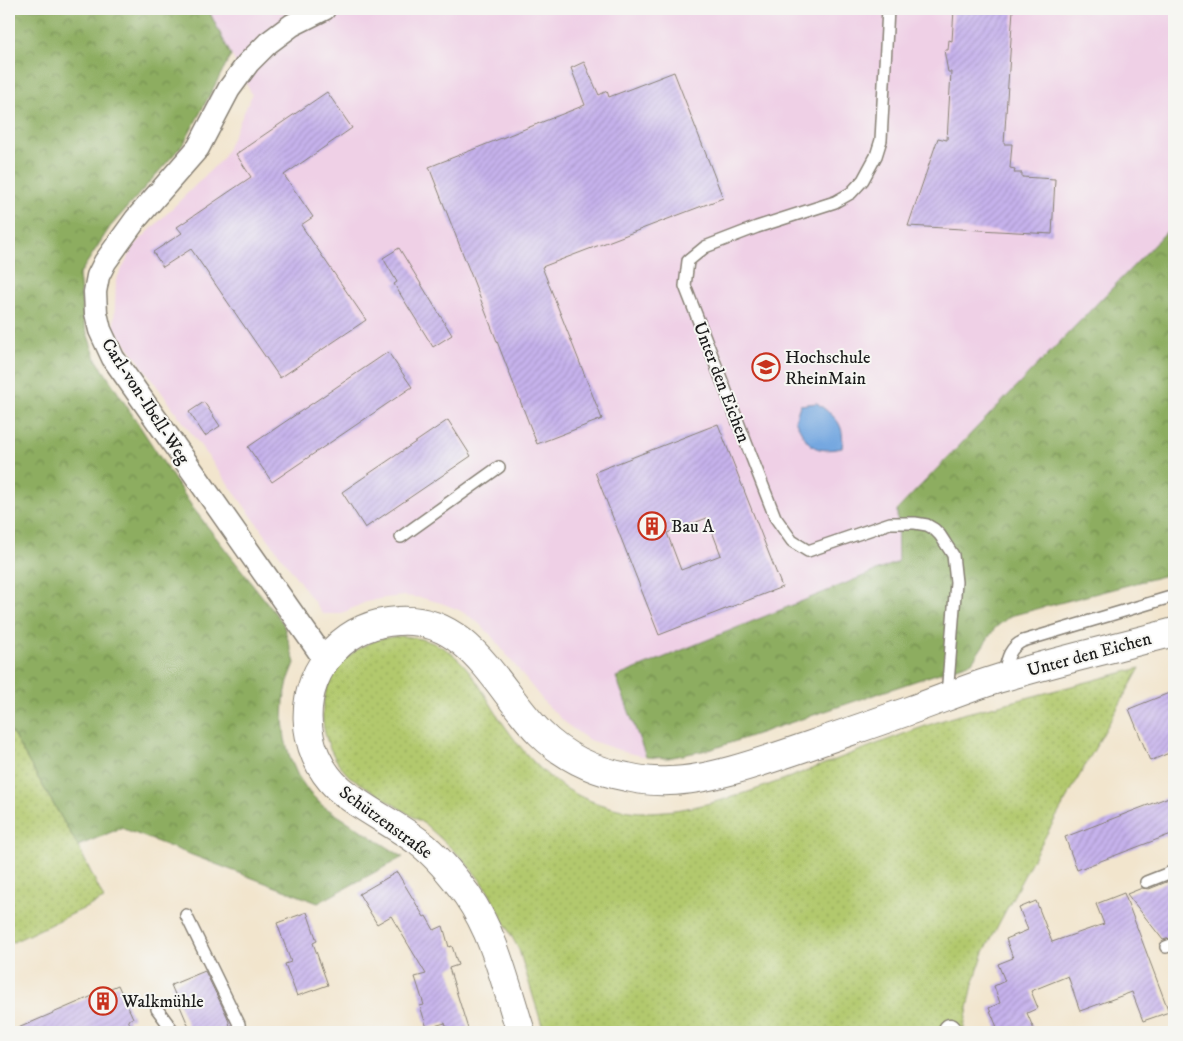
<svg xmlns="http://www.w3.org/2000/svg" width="1183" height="1041" font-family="'IM FELL DW Pica',serif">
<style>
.built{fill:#efd0e6}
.green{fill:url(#green-dots);stroke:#677244}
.forest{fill:url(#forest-crowns);stroke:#54643e}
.water{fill:#75a7e0;stroke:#48627e}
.building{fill:url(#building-hatch);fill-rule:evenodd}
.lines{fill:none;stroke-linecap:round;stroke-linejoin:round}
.service-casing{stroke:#878074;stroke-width:14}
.minor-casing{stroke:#878074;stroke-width:25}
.primary-casing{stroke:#878074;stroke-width:30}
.service{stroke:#fff;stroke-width:11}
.minor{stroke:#fff;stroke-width:22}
.primary{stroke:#fff;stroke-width:28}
.labels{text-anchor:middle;stroke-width:4;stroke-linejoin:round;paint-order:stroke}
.poi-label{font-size:18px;fill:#1c1c1c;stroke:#f6f6f2;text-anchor:start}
.street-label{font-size:18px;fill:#1c1c1c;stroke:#f6f6f2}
</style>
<defs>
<pattern id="green-dots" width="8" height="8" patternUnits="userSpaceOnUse" patternTransform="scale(1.25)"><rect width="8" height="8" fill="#b2c96d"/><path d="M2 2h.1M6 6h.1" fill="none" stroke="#98ac5e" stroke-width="1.8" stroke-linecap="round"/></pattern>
<pattern id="forest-crowns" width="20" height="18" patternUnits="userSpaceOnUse" patternTransform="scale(1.25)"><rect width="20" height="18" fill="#8dad60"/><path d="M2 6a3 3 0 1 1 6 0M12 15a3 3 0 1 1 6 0" fill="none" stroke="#728c4e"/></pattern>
<pattern id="building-hatch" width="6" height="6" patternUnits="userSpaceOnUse" patternTransform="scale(1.25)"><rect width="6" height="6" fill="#c6b2ec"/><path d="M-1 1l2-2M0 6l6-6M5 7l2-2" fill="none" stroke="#aa98ca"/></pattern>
</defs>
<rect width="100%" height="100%" fill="#f6f6f2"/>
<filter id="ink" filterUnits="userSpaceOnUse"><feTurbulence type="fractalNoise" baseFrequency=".02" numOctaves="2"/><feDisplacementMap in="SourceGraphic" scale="10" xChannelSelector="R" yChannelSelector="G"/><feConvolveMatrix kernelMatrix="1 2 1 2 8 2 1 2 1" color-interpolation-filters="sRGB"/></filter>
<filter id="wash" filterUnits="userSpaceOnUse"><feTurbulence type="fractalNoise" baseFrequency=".0096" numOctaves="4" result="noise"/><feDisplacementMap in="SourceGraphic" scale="20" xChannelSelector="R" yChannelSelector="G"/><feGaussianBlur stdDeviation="1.12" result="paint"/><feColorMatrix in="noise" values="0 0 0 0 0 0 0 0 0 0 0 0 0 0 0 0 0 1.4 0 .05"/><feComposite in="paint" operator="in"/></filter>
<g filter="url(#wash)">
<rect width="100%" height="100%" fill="#f2e5cd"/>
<!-- built -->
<path class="built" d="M 208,9 L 1174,9 L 1174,224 L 897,509 L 898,562 L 616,677 L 646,757 L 625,752 L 589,740 L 569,726 L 545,703 L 489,633 L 475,620 L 459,610 L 441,603 L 423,598 L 404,596 L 385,598 L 366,602 L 340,614 L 323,614 L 114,327 L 116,280 L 135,245 L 223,158 L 252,95 Z"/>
<!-- green -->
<path class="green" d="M 403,636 C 464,642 474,681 504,725 C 522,751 544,777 572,792 C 593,804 624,813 648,812 C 698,811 747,793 793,776 C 844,757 895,736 946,719 C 967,712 989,708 1011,702 C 1054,691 1097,679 1140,668 L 1036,853 L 984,952 L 973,984 L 963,1032 L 544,1032 L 519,950 L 485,886 L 462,858 L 426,825 L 349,776 C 306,732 316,662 377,640 C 385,637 394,637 403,636 Z
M 9,728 L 78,846 L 104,899 L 9,944 Z"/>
<!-- forest -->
<path class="forest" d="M 9,9 L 208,9 L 231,55 L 184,143 L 110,227 L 79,275 L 84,324 L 96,359 L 193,508 L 283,623 L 295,663 L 288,681 L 284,700 L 283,720 L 285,739 L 290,758 L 298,776 L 309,792 L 323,806 L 403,857 L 318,903 L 121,828 L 78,846 L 9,728 Z
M 1174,224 L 1174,573 L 1010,616 L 995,628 L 972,662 L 712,749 L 668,758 L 646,757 L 616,677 L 898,562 L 897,510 Z"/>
<!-- water -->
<path class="water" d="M 817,403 C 836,418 845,423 842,448 C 812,454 808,445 795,420 L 800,405 Z"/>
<g id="blocks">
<!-- building -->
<path class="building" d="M 954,9 L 1013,9 L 1004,144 L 1012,144 L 1010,168 L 1015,169 L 1014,173 L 1022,173 L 1022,177 L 1055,179 L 1052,234 L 908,226 L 938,138 L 947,140 L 951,72 L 948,72 L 944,50 L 948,50 L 949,40 L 952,41 Z
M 584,62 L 599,95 L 607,91 L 609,97 L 674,72 L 723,198 L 542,267 L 602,419 L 537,444 L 429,167 L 585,105 L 571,68 Z
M 327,92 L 352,128 L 284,175 L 313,217 L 301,225 L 366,320 L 280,378 L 191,249 L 163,267 L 153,252 L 182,233 L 177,227 L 251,177 L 236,154 Z
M 399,248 L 452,335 L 433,347 L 394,284 L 397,282 L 383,258 Z
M 388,352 L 412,387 L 272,482 L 248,447 Z
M 204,402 L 220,426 L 205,436 L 189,412 Z
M 448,420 L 471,456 L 365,528 L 342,492 Z
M 718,424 L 782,587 L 659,635 L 595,472 ZM 707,518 L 721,555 L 681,570 L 667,533 Z
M 1174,691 L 1174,751 L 1150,761 L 1129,709 Z
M 1174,795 L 1174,833 L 1077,870 L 1065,837 Z
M 397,872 L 424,917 L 426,916 L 434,930 L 443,926 L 449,947 L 452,946 L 458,965 L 449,968 L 469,1032 L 448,1032 L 445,1023 L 427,1028 L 420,1006 L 424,1005 L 415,977 L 426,974 L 391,916 L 377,924 L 359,894 Z
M 1174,879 L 1174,937 L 1163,940 L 1127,894 L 1142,888 L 1149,889 Z
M 1124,893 L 1169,1012 L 1143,1021 L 1132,992 L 1080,1011 L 1068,976 L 1031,991 L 1038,1008 L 1027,1013 L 1035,1032 L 999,1032 L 989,1008 L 1000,1003 L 994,986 L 1005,981 L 998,964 L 1013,958 L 1006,939 L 1028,930 L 1019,908 L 1036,901 L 1052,942 L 1104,924 L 1096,904 Z
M 307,912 L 317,941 L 313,943 L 328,985 L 297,996 L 285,964 L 291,962 L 277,923 Z
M 205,971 L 227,1016 L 232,1032 L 191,1032 L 171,985 Z
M 118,985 L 133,1018 L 128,1020 L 134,1032 L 9,1032 Z"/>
</g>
</g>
<g filter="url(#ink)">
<use href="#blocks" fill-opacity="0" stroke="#878074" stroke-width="1"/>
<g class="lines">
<!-- service casing -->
<g class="service-casing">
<path id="service" d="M 888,9 L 881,140 L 876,156 L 863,180 L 851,193 L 835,202 L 757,227 L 705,247 L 688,261 L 685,286 L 775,517 L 792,541 L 808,551 L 890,523 L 915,523 L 927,525 L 934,529 L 940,535 L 953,555 L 956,582 L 947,696
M 401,537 L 499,467
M 1003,677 C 1007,661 1008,648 1023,641 L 1174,596
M 1146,882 L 1174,871
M 186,915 L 239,1024 L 240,1032
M 1166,947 L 1174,944
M 157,1009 L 174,1032"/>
</g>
<!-- minor casing -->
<g class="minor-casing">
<path id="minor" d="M 324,9 L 292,25 L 268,43 L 248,63 L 229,89 L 198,148 L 136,219 L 105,262 L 98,276 L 95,292 L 96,313 L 100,330 L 113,358 L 325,660
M 950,1032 L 950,1030"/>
</g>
<!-- primary casing -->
<g class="primary-casing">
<path id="primary" d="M 521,1032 C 506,986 495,935 467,895 C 454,877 438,857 420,843 C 394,823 362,809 338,788 C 299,751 297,687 335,649 C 351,632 374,622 398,621 C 470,616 497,690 540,733 C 564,757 594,771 627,777 C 640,780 654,782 669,781 C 713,780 769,759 811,745 C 845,733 878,722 911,710 C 942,699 973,686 1004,677 C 1060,660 1118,647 1174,632"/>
</g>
<!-- service -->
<use href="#service" class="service"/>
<!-- minor -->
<use href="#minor" class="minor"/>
<!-- primary -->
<use href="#primary" class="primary"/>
</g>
</g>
<!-- icons -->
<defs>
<g id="university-ring" transform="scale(1.4375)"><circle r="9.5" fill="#f6f6f2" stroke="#c8321e" stroke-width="1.5"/><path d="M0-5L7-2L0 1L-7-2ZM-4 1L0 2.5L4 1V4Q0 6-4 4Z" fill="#c8321e"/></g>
<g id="building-ring" transform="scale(1.4375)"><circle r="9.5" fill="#f6f6f2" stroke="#c8321e" stroke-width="1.5"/><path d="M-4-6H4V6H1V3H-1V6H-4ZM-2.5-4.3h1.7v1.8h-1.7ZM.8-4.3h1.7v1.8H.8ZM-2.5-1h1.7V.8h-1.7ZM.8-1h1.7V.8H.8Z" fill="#c8321e"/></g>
</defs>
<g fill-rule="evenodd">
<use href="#university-ring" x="766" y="367"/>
<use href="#building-ring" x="652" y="526"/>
<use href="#building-ring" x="103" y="1001"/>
</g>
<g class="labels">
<!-- poi labels -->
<g class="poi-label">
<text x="785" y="363">Hochschule<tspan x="785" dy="21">RheinMain</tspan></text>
<text x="671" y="532">Bau A</text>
<text x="122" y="1007">Walkmühle</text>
</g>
<!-- street labels -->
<g class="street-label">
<text transform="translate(722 382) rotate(69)" y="6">Unter den Eichen</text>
<text transform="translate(146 401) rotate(57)" y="6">Carl-von-Ibell-Weg</text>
<text transform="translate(1089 654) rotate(-15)" y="6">Unter den Eichen</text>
<text transform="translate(386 822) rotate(36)" y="6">Schützenstraße</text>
</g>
</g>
<!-- margin -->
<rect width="1183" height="1041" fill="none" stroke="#f6f6f2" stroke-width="30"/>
</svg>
